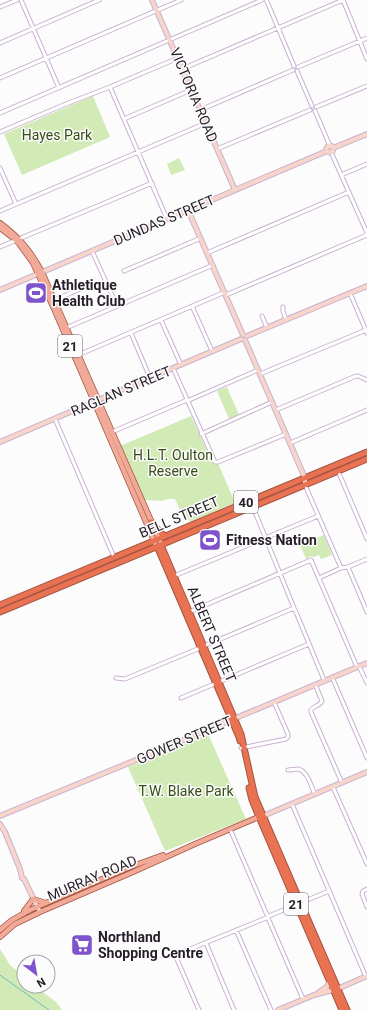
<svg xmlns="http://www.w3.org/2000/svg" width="367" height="1010" font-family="Roboto,sans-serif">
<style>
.green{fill:#d1eab6}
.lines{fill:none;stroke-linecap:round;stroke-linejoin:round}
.stream{stroke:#6dbac7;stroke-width:1}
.street-casing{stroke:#c9b2d1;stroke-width:5}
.secondary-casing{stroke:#c9b2d1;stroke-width:6}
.primary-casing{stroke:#a45443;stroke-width:6}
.highway-casing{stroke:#a45443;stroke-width:7}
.street{stroke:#fff;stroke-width:3}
.secondary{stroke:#f8d5cb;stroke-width:4}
.primary{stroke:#f1aa97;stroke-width:4.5}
.highway{stroke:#e87252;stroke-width:5}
.labels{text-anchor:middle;stroke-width:3;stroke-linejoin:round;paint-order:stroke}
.shield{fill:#fcfcfc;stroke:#666068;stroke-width:1}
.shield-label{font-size:13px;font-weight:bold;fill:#251d28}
.street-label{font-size:14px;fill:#251d28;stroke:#fcfcfc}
.park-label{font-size:14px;fill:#364d14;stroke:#fcfcfc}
.poi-label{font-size:14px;font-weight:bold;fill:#251d28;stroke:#fcfcfc;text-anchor:start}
</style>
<rect width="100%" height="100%" fill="#fcfcfc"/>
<!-- green -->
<path class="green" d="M 93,96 L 110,137 L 22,175 L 4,134 Z
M 179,158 L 185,170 L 171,175 L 167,164 Z
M 227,387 L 239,415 L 229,419 L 217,391 Z
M 191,416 L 211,460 L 213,463 L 218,463 L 235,503 L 190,522 L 187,516 L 186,516 L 183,512 L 181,512 L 175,499 L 168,499 L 162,501 L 144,500 L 120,446 Z
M 299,483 L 301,484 L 299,485 L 199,527 L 186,531 L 163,539 Z
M 324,535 L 332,555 L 321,559 L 319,555 L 314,557 L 310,556 L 307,559 L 307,561 L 300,545 Z
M 81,574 L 81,576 L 13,604 L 11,602 Z
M 208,734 L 246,819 L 165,851 L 128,767 Z
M 0,949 L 10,965 L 24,976 L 24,986 L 36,986 L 38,988 L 39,987 L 43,992 L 56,1002 L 62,1010 L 0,1010 Z"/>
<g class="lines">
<!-- stream -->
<path class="stream" d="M 0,975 L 49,1010"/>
<!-- street casing -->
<g class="street-casing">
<path id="street" d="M 21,0 L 59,88
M 266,0 L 268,4 L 294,66
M 343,0 L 367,59
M 0,7 L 17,0
M 0,43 L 99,0
M 298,67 L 367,38
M 182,69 L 343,0
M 297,71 L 312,106
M 0,78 L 181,0
M 110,87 L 167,219
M 316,107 L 367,86
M 200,110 L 293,70
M 315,111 L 330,146
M 0,113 L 262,0
M 124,119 L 191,90
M 0,132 L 66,104 L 110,87 L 178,58
M 217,149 L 310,110
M 331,152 L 367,233
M 0,168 L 16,204
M 341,175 L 367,164
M 0,211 L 206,123
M 0,247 L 152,183
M 92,251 L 117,306
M 207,253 L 349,192
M 124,271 L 201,238
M 350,293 L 367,333
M 226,295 L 367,235
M 54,300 L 85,287
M 192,306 L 212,351
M 283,307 L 283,311 L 286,320
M 262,316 L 267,328
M 161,320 L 181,365
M 66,328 L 213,265
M 131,333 L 150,378
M 78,355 L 225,292
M 173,368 L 215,462 L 218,462 L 286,434
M 260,374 L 366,330
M 187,401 L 258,370
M 276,410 L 356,376 L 358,376 L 367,380
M 55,419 L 114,557
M 112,432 L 187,400
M 201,434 L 272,402
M 290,443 L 367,410
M 338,471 L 367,539
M 305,485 L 341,568
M 253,507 L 294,608 L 296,612 L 324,680
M 348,567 L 367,612
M 174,576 L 318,516
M 319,578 L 341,568 L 348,567 L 367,559
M 189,612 L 311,560 L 357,667
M 204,646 L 294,608
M 359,666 L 367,683
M 332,677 L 367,758
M 116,678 L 125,679 L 200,648
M 315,684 L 322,701 C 320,706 313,706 311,710 L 311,712 L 342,783
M 181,698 L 309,644
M 241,748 L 286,739 L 288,737 L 288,734 L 274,702
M 288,770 C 291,770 295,769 298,769 C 308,771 311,787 315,794
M 333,787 L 367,864
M 292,804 L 366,977
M 230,829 L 267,915
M 367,889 L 363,891 L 362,894 L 367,907
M 300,903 L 329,891
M 269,916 L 293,906 L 296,903
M 268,918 L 303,999
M 236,930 L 271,1010
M 206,943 L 234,1010
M 199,1010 L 176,957 L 178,954 L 266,918"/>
</g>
<!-- secondary casing -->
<g class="secondary-casing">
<path id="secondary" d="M 152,0 L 235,190
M326.5 149a3.5 3.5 0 1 1 7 0a3.5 3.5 0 1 1-7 0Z
M 333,148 L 367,134
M 188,210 L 243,335
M 0,290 L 327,151
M 247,336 L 367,286
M 245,340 L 305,478 L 305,485
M 0,442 L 241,339
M 0,816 L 136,760 L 367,663
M 263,816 L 367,772
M 0,824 L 5,832 L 20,869 L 22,878 L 24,879 L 40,912
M 319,992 L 328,986 L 329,981
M 278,1010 L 314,995 L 337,989 L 367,976"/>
</g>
<!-- primary casing -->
<g class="primary-casing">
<path id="primary" d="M 0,223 C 20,238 30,250 42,272 L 160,541
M 0,228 L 16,240 L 20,245 L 33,263 L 55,311 L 155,543
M 24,911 L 33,899 L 46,903
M 0,930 L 12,920 L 30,910 L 46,903 L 130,867 L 163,855
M 0,937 L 15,924 L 40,912 L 133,872 L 195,844 L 261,816"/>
</g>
<!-- highway casing -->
<g class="highway-casing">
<path id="highway" d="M 151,522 L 164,536
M 161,545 L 241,734 L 255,797 L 347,1010
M 157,546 L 239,737 L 240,741
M 0,605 L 367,452
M 0,612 L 367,459
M 249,788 L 252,800 L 259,817 L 342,1010"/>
</g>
<!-- street -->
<use href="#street" class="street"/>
<!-- secondary -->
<use href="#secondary" class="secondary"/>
<!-- primary -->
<use href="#primary" class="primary"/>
<!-- highway -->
<use href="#highway" class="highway"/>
</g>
<!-- icons -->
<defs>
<g id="stadium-square" transform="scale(1.15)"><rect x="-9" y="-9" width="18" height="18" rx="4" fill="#7f53cc" stroke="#fcfcfc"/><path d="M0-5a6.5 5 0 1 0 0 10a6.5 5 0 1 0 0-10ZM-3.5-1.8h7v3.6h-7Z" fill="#fff"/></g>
<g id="supermarket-square" transform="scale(1.15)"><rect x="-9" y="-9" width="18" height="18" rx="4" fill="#7f53cc" stroke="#fcfcfc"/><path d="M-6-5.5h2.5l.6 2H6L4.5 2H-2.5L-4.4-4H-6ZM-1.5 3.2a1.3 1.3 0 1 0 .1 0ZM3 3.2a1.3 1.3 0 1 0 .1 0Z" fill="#fff"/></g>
</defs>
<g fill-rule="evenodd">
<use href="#stadium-square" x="36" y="293"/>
<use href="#stadium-square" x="210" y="540"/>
<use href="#supermarket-square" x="82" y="945"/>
</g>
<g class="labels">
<!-- shield labels -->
<g class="shield">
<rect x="58" y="335" width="24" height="22" rx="3"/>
<rect x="234" y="491" width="24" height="22" rx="3"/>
<rect x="284" y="893" width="24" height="22" rx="3"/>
</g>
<g class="shield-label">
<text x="70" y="351">21</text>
<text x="246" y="507">40</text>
<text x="296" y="909">21</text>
</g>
<!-- street labels -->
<g class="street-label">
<text transform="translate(194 95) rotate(67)" y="5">VICTORIA ROAD</text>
<text transform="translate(164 220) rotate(-23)" y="5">DUNDAS STREET</text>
<text transform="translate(121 391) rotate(-23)" y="5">RAGLAN STREET</text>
<text transform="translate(179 517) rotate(-23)" y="5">BELL STREET</text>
<text transform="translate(212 634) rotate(67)" y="5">ALBERT STREET</text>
<text transform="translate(184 740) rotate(-23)" y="5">GOWER STREET</text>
<text transform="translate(92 878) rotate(-23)" y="5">MURRAY ROAD</text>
</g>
<!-- park labels -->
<g class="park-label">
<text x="57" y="140">Hayes Park</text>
<text x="173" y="460">H.L.T. Oulton<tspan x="173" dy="16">Reserve</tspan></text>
<text x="186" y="796">T.W. Blake Park</text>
</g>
<!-- poi labels -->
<g class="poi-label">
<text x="52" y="290">Athletique<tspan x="52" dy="16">Health Club</tspan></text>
<text x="226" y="545">Fitness Nation</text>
<text x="98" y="942">Northland<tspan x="98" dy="16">Shopping Centre</tspan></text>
</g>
</g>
<!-- north arrow -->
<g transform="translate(36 974) rotate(149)"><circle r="19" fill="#fcfcfc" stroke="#a6a3a7"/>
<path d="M0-3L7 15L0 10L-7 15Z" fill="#7f53cc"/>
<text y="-6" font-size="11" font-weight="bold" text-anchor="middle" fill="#251d28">N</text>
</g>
</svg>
